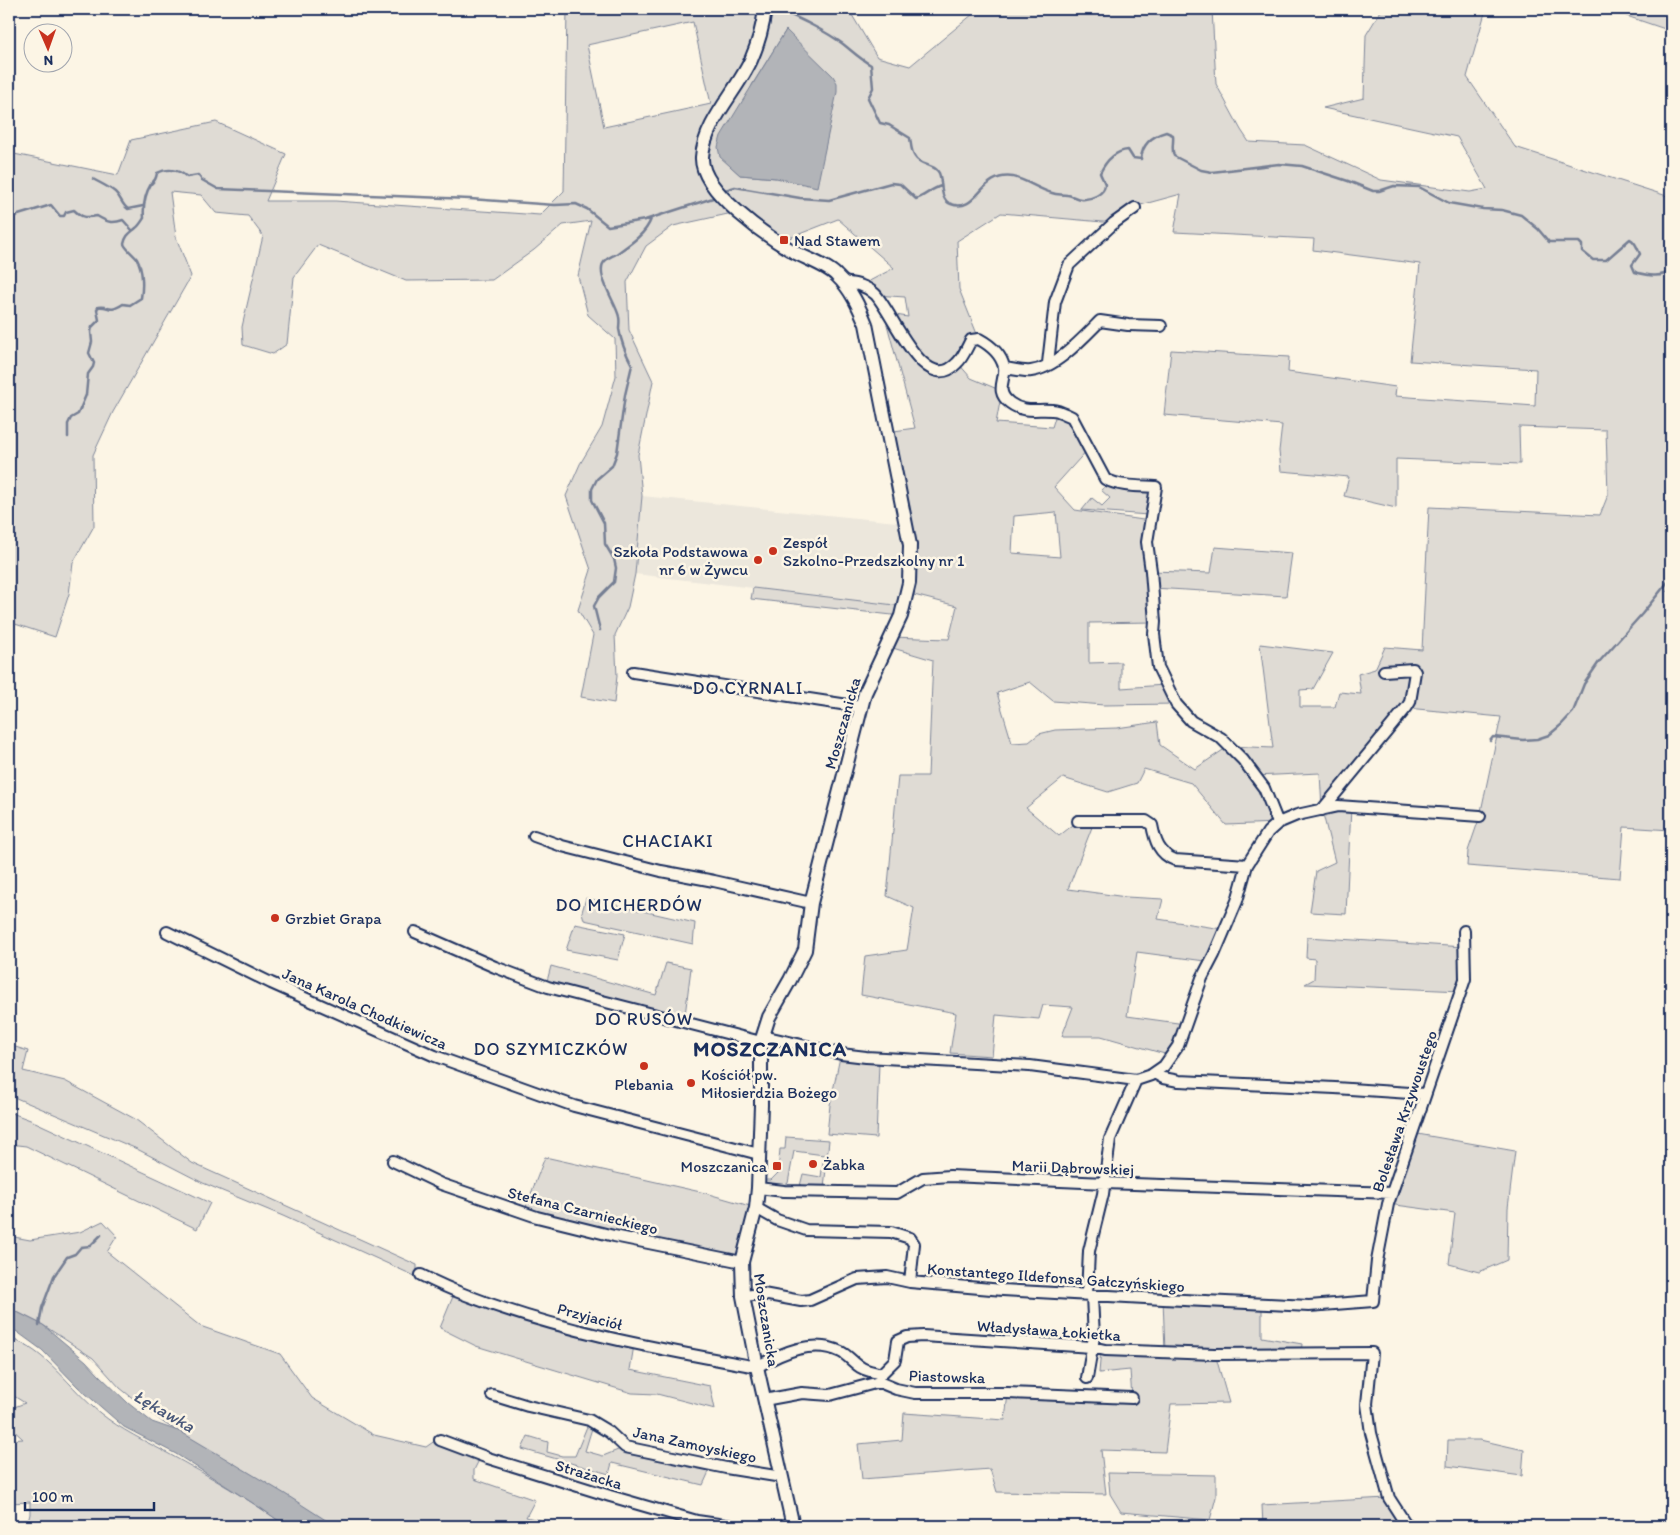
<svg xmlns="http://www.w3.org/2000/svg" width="1680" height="1535" font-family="Itim,sans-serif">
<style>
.built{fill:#ece7dc}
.green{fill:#dfdbd4;stroke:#7d8599;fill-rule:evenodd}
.water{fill:#b2b4b8;stroke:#767f94}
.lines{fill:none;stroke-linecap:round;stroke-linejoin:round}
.stream{stroke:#767f94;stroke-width:2.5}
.minor-casing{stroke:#1b2f5e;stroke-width:14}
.tertiary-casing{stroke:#1b2f5e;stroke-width:16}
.minor{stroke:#fcf5e5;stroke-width:10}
.tertiary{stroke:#fcf5e5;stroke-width:12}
.poi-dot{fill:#c8321e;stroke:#fcf5e5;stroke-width:2}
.labels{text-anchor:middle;stroke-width:5;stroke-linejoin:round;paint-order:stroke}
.poi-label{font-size:16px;fill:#1b2f5e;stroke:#fcf5e5;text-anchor:start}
.street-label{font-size:16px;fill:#1b2f5e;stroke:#fcf5e5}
.neighbourhood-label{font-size:18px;letter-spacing:1px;fill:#1b2f5e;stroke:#fcf5e5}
.water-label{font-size:18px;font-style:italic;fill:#485779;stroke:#fcf5e5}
.district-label{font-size:21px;font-weight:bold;letter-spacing:1px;fill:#1b2f5e;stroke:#fcf5e5}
</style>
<rect width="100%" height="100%" fill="#fcf5e5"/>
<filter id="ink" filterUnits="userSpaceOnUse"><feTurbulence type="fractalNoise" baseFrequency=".02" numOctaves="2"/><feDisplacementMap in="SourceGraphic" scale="10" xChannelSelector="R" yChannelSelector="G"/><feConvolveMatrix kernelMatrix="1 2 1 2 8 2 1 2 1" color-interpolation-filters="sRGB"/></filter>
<g filter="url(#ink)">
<!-- built -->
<path class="built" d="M 642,496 L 906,523 L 903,606 L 635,574 Z"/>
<!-- green -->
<path class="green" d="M 567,9 L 824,9 L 833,13 L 852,15 L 877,57 L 910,66 L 979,9 L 1212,9 L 1216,84 L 1241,130 L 1249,142 L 1305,145 L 1381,180 L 1470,192 L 1487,189 L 1457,137 L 1323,108 L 1364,98 L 1366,35 L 1382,9 L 1486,9 L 1467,77 L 1515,147 L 1667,196 L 1671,184 L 1671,587 L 1667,591 L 1671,592 L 1671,830 L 1624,827 L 1620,878 L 1467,866 L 1468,851 L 1480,816 L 1501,717 L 1407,708 L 1322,809 L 1351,807 L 1346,914 L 1310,912 L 1316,871 L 1335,862 L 1322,810 L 1320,773 L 1255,776 L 1278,823 L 1226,825 L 1191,783 L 1144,769 L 1137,783 L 1108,792 L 1063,778 L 1026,808 L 1059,836 L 1078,821 L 1094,822 L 1068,889 L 1126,897 L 1163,899 L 1158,919 L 1222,929 L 1205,961 L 1137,952 L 1127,1016 L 1185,1024 L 1172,1056 L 1101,1036 L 1062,1036 L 1073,1007 L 1043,1005 L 1039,1019 L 996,1015 L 992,1056 L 950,1053 L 956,1013 L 861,995 L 865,956 L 907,950 L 914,908 L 887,896 L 898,776 L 928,776 L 933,660 L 886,646 L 890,637 L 949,639 L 957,606 L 906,593 L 910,545 L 887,432 L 915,428 L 885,317 L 889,314 L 908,317 L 905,297 L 875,295 L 862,285 L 894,268 L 838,219 L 784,240 L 737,212 L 673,226 L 646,246 L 627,282 L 629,330 L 653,381 L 638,455 L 642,496 L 635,574 L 628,607 L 615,635 L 617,676 L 614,703 L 581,697 L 593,635 L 578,610 L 591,570 L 566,496 L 580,464 L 602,427 L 616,376 L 615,339 L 588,315 L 578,276 L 591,221 L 563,225 L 534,250 L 492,280 L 406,281 L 318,245 L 294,277 L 287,344 L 273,354 L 243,345 L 242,327 L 263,236 L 248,216 L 216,213 L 201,195 L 170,192 L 176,237 L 191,276 L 113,412 L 93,455 L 94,526 L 73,563 L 69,594 L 55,637 L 9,622 L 9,153 L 118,175 L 131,140 L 216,122 L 286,154 L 266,201 L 335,201 L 540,215 L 564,191 ZM 693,22 L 711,104 L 604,127 L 587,45 ZM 786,30 L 776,178 L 740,175 L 725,161 L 752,85 ZM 1181,194 L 1174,232 L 1314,239 L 1313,250 L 1420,264 L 1410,361 L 1536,369 L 1535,406 L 1395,396 L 1396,387 L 1288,372 L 1289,357 L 1171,350 L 1164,415 L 1282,425 L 1279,451 L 1281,471 L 1349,477 L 1344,496 L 1396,508 L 1396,459 L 1520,464 L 1519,427 L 1606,430 L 1608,495 L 1600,515 L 1429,507 L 1422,650 L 1385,647 L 1375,669 L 1358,674 L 1361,694 L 1339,692 L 1335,707 L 1300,707 L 1300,690 L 1313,689 L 1333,653 L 1260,644 L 1273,748 L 1229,746 L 1195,769 L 1160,745 L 1157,722 L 1117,728 L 1055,730 L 1039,734 L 1029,742 L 1012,743 L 997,693 L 1030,682 L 1053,701 L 1104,705 L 1176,704 L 1165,685 L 1121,688 L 1121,662 L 1089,663 L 1089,623 L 1153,622 L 1153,588 L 1286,596 L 1292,553 L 1215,547 L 1211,573 L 1151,571 L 1150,521 L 1075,510 L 1054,487 L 1089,448 L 1072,417 L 1057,411 L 1052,427 L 996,423 L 1002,391 L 971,378 L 958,363 L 979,339 L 959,289 L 957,241 L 1001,213 L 1114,223 L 1137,206 ZM 1056,512 L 1060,557 L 1012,553 L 1014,516 Z
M 1606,9 L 1671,9 L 1671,31 Z
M 1108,484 L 1152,490 L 1148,515 L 1082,510 L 1092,498 L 1102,506 L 1110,498 L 1101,490 Z
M 753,588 L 903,606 L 901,616 L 751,599 Z
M 586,898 L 695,923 L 693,944 L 584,920 L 582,912 Z
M 575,924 L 625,934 L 618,960 L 566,950 Z
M 1307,937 L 1464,947 L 1461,991 L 1305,984 L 1314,979 L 1315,959 L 1306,958 Z
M 666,963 L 691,968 L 684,1023 L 546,985 L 551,966 L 656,995 Z
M 9,1045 L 28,1051 L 23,1071 L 65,1081 L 135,1119 L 192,1163 L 417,1265 L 417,1277 L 283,1216 L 203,1183 L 137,1149 L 9,1095 Z
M 840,1057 L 879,1064 L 876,1138 L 827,1134 L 830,1105 Z
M 9,1112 L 33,1121 L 210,1203 L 197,1229 L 26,1146 L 9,1144 Z
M 1412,1133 L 1515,1151 L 1508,1208 L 1507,1260 L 1479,1272 L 1449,1264 L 1455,1213 L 1388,1204 Z
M 786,1137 L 829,1140 L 824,1188 L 800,1186 L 803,1174 L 821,1177 L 824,1155 L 794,1151 L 788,1183 C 780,1190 771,1186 763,1183 L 763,1180 L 771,1180 L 778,1173 L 780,1149 L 785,1149 Z
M 545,1157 L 705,1193 L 750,1206 L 737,1255 L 735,1257 L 524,1212 Z
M 103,1221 L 117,1236 L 107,1252 L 200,1326 L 280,1354 L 312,1398 L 374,1435 L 426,1447 L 436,1440 L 481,1456 L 474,1470 L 474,1479 L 535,1500 L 526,1517 L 565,1526 L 334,1526 L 164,1423 L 120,1388 L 93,1358 L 43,1325 L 9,1308 L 9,1236 L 30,1240 L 80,1232 Z
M 454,1294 L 634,1345 L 630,1370 L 710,1386 L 715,1409 L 657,1394 L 632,1393 L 476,1346 L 440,1328 Z
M 1163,1299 L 1262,1304 L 1262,1337 L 1302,1344 L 1301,1353 L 1215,1354 L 1229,1403 L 1171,1404 L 1165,1452 L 1101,1450 L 1106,1494 L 997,1492 L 990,1469 L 862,1479 L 858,1444 L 902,1440 L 904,1413 L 1005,1420 L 1008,1393 L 1132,1398 L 1130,1370 L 1099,1373 L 1101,1349 L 1165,1352 Z
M 9,1338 C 47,1350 70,1389 100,1413 C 121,1430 145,1441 169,1454 C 209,1476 249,1499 286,1526 L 27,1526 L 30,1514 L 30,1502 L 9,1503 L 9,1440 L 23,1439 L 9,1426 L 9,1409 L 25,1403 L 9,1393 Z
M 588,1424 L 593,1425 L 585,1451 L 603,1456 L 623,1448 L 712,1465 L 703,1485 L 612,1463 L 609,1474 L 522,1449 L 528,1436 L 548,1442 L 547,1452 L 562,1456 L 575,1456 Z
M 1448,1440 L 1480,1440 L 1524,1450 L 1522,1476 L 1447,1466 Z
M 1108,1473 L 1216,1475 L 1216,1497 L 1210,1520 L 1121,1512 L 1110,1494 Z
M 1386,1498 L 1404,1526 L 1263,1526 L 1262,1505 Z"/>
<!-- water -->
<path class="water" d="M 786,30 L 833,76 L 837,83 L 837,92 L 817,187 L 776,178 L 740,175 L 720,157 L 718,147 L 721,136 Z
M 9,1308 L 43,1325 L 86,1361 L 98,1374 L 128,1403 L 152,1422 L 181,1432 L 285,1494 L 335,1526 L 286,1526 L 262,1509 L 176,1454 L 124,1427 L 78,1387 L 42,1350 L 9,1326 Z"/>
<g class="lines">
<!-- stream -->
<path class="stream" d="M 778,9 C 800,19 824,30 843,44 C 852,51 860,59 871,65 L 873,88 L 868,98 L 880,123 L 889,125 L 910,138 C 911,143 911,152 915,157 C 920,166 935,164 939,173 C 943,182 939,200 951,204 C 978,214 979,172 1013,177 C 1027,180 1038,189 1052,193 C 1057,195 1061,194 1067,195 C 1072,195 1076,199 1081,199 C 1089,200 1105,195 1105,184 C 1104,181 1101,176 1100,173 C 1106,161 1114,151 1128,150 L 1133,158 L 1141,159 C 1142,144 1152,136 1166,132 L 1173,135 C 1174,142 1171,149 1174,156 L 1201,170 L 1212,172 L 1279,164 L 1302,166 L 1348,181 L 1373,191 L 1379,191 L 1394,186 L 1419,187 L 1449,203 L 1483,209 L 1502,210 L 1521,215 L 1538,229 L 1549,242 L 1579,242 L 1582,245 L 1582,251 L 1593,260 L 1606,260 L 1630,239 C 1635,241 1638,249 1640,254 L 1632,265 L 1635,272 C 1646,275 1662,279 1671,270
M 93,179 C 100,183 109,187 115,192 C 121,197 121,204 128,209 L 143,206
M 725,190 L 735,187 L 800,198 L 829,200 L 891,183 L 900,184 L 916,199 C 925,196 931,189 941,186
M 9,207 L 15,216
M 9,225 L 15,216 L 51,205 L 60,216 L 64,216 L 66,212 L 74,210 C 82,218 86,218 97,216 C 107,222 112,224 123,220 L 132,230
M 68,437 L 68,424 L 71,418 L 78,414 L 86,395 L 88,374 L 93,367 L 94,363 L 89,353 L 92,342 L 91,332 L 92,327 L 99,320 L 97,310 L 98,307 C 110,305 108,314 123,304 L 130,305 L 141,298 C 143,287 143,270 137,259 C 133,254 127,250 124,244 C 126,235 129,234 136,228 C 139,226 142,221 144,218 C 143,207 145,194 151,184 C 155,180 156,179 157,173 C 167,168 178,169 187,177 L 198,175 L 202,180 L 218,189 L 470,199 L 555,205 L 576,204 L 587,209 L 608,226 L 645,220 L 713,198
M 600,630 L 594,606 L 599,597 L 614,582 L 616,568 L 614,559 L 605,544 L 604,523 L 592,500 L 592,489 L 597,479 L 612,466 L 617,453 L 625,395 L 632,365 C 626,354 621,342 619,329 C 619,325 620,321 619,317 C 617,304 592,271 606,260 C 609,257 613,256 616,254 C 629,245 646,234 651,219
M 1490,741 L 1493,737 L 1523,740 L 1537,739 L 1549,735 L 1561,725 L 1573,712 L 1584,684 L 1599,662 L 1642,614 L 1671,578
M 39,1325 L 42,1308 L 54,1276 L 67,1257 L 75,1254 L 81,1247 L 90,1246 L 101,1235"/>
<!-- minor casing -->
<g class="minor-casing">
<path id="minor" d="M 843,282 C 856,284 865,285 875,294 C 893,312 924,398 957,363 C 963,358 967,347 971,340 L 979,339 C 990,345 1001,354 1004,367 C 1006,380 994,391 1010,403 C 1026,415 1041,407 1058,411 C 1063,413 1068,415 1072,417 L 1105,479 C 1121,487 1138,486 1156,487 L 1147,542 L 1151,571 L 1155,622 L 1154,634 L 1158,667 L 1176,704 L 1191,721 L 1221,738 L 1243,760 L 1264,788 L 1278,823
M 1048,363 L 1055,302 L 1069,265 L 1114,223 L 1135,208
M 1004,368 C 1013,369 1023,372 1031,371 C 1056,368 1083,338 1100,321 L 1128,325 L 1161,326
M 633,672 L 861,707
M 1322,810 L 1407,707 L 1410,702 L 1415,672 L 1413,669 L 1384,671
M 1078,821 L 1146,821 L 1152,825 C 1155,841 1159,854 1175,860 L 1247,865
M 534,836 L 562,846 L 661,871 L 714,881 L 811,903
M 167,932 L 271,983 L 435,1056 L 574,1106 L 759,1154
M 415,932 L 495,967 L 548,987 L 761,1042
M 763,1036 L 841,1054 L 866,1057 L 1030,1066 L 1136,1080 L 1151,1075 L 1164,1066 L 1178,1046 L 1202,978 L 1214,955 L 1237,901 L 1247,865 L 1268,832 L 1278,823 L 1297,815 L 1338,806 L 1480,816
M 1154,1073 L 1163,1078 L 1179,1081 L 1335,1088 L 1425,1094
M 393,1161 L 441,1184 L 537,1217 L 614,1236 L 742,1262
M 758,1188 L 784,1191 L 897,1193 L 923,1178 L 950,1176 L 1105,1183 L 1392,1193
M 756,1208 L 777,1220 L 806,1230 L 891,1232 L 910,1238 L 914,1244 L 910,1282
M 421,1275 C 435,1282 450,1289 466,1295 C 558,1331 659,1349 757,1367 C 781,1353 813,1338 841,1352 C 849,1356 854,1364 862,1368 C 867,1371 875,1372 881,1374 L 895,1360 L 898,1341 L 907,1337 L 923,1336 L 1092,1347 L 1105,1350 L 1214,1354 L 1372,1353 L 1367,1404 L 1371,1433 L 1389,1498 L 1407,1526
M 1087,1295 L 1089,1251 L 1103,1194 L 1110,1139 L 1136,1080
M 743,1296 L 763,1294 L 801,1301 L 810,1300 L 857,1279 L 887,1277 L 910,1282 L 1003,1290 L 1163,1299 L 1309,1306 L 1373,1301 L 1377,1261 L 1388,1204 L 1465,979 L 1464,931
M 1087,1378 L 1094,1337 L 1092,1296
M 492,1395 L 528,1406 L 589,1420 L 609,1432 L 625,1447 L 726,1468 L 782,1477
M 764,1400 L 802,1393 L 830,1395 L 879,1382 L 896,1389 L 915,1393 L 1008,1393 L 1132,1398
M 440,1440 L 488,1458 L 610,1496 L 697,1521 L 732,1526"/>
</g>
<!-- tertiary casing -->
<g class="tertiary-casing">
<path id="tertiary" d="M 765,9 C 763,26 758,44 751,60 C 737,91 704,123 702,157 C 700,191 768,237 794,252 C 807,259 828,266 837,276 C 851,289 859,307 866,324 L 910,545 L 909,583 L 901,616 L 865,693 L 811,903 L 805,950 L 790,980 L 769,1017 L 761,1042 L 761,1105 L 758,1188 L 756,1208 L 742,1262 L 743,1296 L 757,1367 L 793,1526"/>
</g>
<!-- minor -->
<use href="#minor" class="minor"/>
<!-- tertiary -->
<use href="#tertiary" class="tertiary"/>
</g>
</g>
<!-- markers -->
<g class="poi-dot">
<rect x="779" y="235" width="10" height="10" rx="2.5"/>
<circle cx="773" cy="551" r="5"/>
<circle cx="758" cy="560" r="5"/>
<circle cx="275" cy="918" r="5"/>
<circle cx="644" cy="1066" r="5"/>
<circle cx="691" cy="1083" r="5"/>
<circle cx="813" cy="1164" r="5"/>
<rect x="772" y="1161" width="10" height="10" rx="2.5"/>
</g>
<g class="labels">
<!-- poi labels -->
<g class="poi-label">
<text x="794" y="246">Nad Stawem</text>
<text x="783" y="548">Zespół<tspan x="783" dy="18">Szkolno-Przedszkolny nr 1</tspan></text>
<text x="748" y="557" text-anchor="end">Szkoła Podstawowa<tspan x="748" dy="18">nr 6 w Żywcu</tspan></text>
<text x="285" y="924">Grzbiet Grapa</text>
<text x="701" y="1080">Kościół pw.<tspan x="701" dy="18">Miłosierdzia Bożego</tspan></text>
<text x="644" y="1090" text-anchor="middle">Plebania</text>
<text x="823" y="1170">Żabka</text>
<text x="767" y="1172" text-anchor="end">Moszczanica</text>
</g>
<!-- street labels -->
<g class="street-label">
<text transform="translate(842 723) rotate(-74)" y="6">Moszczanicka</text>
<text transform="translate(365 1008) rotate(24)" y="6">Jana Karola Chodkiewicza</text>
<text transform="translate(1404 1111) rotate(-71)" y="6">Bolesława Krzywoustego</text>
<text transform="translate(1073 1167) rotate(2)" y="6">Marii Dąbrowskiej</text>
<text transform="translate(583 1210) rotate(14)" y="6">Stefana Czarnieckiego</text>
<text transform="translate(1056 1277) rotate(4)" y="6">Konstantego Ildefonsa Gałczyńskiego</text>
<text transform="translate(590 1316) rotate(15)" y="6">Przyjaciół</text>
<text transform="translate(767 1320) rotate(81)" y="6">Moszczanicka</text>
<text transform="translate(1049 1330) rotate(4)" y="6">Władysława Łokietka</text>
<text transform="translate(947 1376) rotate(2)" y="6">Piastowska</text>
<text transform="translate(695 1444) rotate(12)" y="6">Jana Zamoyskiego</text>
<text transform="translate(589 1474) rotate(17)" y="6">Strażacka</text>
</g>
<!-- neighbourhood labels -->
<g class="neighbourhood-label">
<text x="748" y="694">DO CYRNALI</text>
<text x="668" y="847">CHACIAKI</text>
<text x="629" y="911">DO MICHERDÓW</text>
<text x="644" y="1025">DO RUSÓW</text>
<text x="551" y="1055">DO SZYMICZKÓW</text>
</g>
<!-- water labels -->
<g class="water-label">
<text transform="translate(164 1411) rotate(30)" y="6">Łękawka</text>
</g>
<!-- district labels -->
<g class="district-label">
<text x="770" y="1056">MOSZCZANICA</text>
</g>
</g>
<!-- margin -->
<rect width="1680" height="1535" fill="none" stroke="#fcf5e5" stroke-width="30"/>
<rect x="15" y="15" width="1650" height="1505" fill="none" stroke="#1b2f5e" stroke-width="2" filter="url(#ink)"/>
<!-- north arrow -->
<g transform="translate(48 48) rotate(178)"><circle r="24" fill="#fcf5e5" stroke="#a2a6af"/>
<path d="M0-4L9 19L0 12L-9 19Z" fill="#c8321e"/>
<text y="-8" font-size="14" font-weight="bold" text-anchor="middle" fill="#1b2f5e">N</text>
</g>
<!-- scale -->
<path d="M25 1502v8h129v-8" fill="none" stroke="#1b2f5e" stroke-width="2.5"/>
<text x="32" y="1502" font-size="15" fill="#1b2f5e" stroke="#fcf5e5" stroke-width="4" paint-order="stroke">100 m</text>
</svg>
